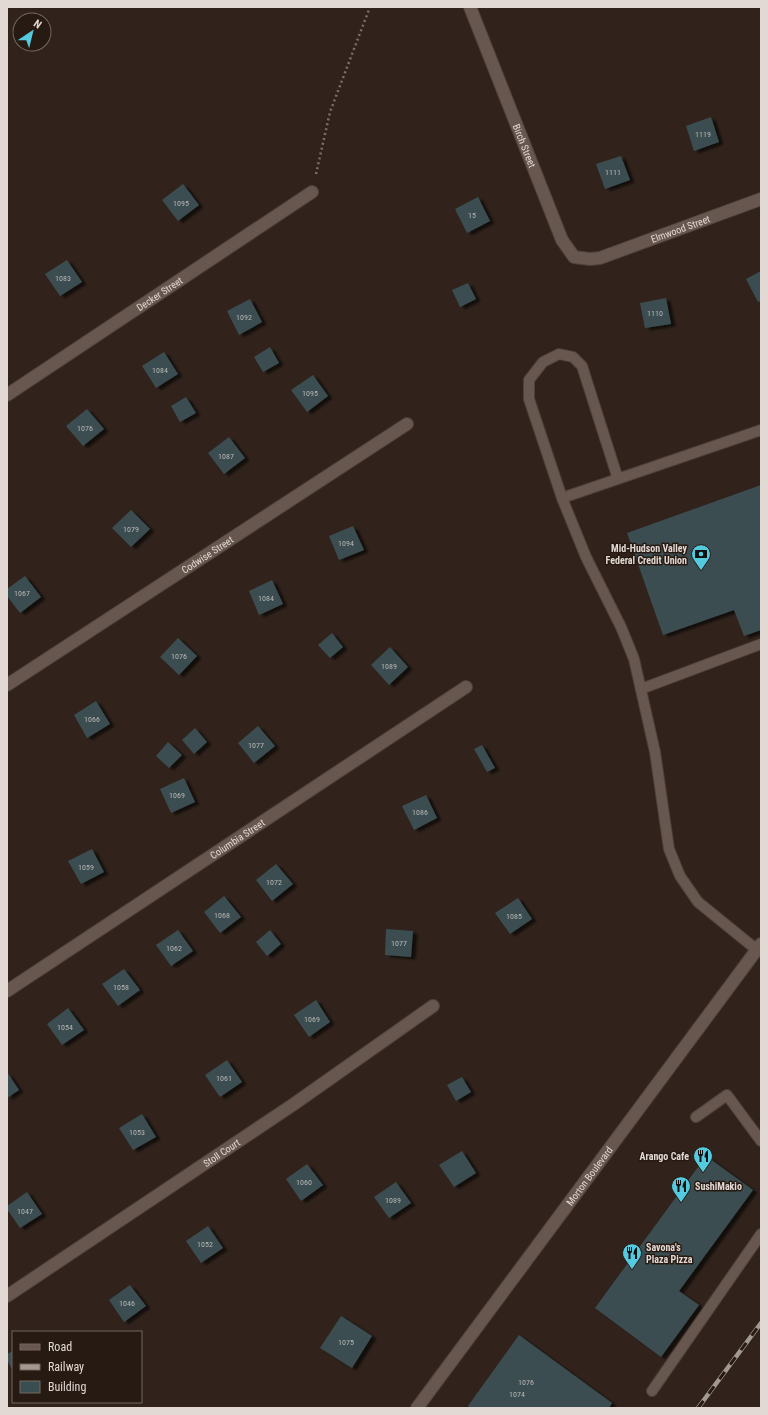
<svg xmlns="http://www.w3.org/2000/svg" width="768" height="1415" font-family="'Roboto Condensed',sans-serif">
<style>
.building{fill:#3a4e51;filter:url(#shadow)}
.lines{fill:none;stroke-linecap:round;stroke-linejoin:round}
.service-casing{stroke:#4d413c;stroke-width:12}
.minor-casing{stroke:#4d413c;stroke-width:14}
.path{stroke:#7b7069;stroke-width:2.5;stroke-dasharray:2 3;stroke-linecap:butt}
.service{stroke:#67574e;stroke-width:10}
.minor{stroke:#67574e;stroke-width:12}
.rail-casing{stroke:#a39892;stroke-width:4.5}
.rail{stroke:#271a12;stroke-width:3;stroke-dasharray:9;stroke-linecap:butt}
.labels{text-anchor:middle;stroke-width:3;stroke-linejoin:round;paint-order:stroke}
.number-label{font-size:8px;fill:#b8b6b3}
.street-label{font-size:10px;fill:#e2d9d4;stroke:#271a12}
.poi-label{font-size:10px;font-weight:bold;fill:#e2d9d4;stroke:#271a12;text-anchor:end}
</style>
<defs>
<filter id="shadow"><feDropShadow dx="4.5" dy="2.5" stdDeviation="1" flood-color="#0009"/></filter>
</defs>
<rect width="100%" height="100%" fill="#31231c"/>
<!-- building -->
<path class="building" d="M 711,117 L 719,142 L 694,151 L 686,126 Z
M 621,156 L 630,180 L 605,189 L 596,164 Z
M 183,184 L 199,205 L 178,221 L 162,200 Z
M 478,197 L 490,221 L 467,233 L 455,209 Z
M 67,260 L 82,282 L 60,296 L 45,274 Z
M 761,271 L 761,301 L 758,302 L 746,279 Z
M 468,283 L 476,299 L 460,307 L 452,290 Z
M 666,298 L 671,324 L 645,328 L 640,303 Z
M 250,299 L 262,322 L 239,335 L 227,311 Z
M 270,347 L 279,363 L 263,372 L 254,357 Z
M 164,352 L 178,374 L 156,388 L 142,366 Z
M 313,375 L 328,396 L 307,412 L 291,390 Z
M 186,397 L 196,413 L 180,422 L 171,406 Z
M 87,409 L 104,429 L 83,446 L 66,426 Z
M 229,437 L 245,458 L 224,474 L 208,453 Z
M 761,485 L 761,630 L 744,636 L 734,610 L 663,635 L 627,533 Z
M 131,510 L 150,529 L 131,547 L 112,528 Z
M 353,526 L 364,550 L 339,560 L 329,536 Z
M 25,576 L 41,597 L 20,613 L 7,596 L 7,589 Z
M 272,580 L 283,604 L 259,615 L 249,591 Z
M 332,633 L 343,647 L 330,658 L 318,645 Z
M 178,638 L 197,656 L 179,675 L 160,657 Z
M 390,647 L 408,667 L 389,685 L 371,665 Z
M 96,701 L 110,724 L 87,738 L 74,715 Z
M 258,726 L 275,746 L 254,763 L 238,743 Z
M 195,728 L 207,742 L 194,754 L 182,740 Z
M 168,742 L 182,755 L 169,768 L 156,756 Z
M 482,745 L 495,768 L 487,772 L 474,749 Z
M 184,778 L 195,802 L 171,813 L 160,789 Z
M 426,795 L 437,818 L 414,830 L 402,806 Z
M 92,849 L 104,872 L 81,884 L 68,861 Z
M 276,864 L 293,884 L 272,901 L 256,880 Z
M 224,896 L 241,917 L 220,933 L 204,912 Z
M 518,898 L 532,919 L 510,934 L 495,913 Z
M 386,929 L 413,931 L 411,957 L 385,955 Z
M 178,930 L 193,951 L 171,966 L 156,945 Z
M 270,930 L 281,944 L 267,956 L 256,942 Z
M 124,969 L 140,990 L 118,1006 L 102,984 Z
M 316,1000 L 330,1022 L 309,1037 L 294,1015 Z
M 68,1008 L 84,1030 L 62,1045 L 47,1024 Z
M 227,1060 L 242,1082 L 220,1097 L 205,1075 Z
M 7,1072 L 19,1090 L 7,1098 Z
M 462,1077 L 471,1092 L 456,1101 L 447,1085 Z
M 142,1114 L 156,1137 L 133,1150 L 119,1128 Z
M 462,1151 L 476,1173 L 454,1187 L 439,1165 Z
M 706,1156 L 753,1190 L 679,1291 L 699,1305 L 661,1357 L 595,1308 Z
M 307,1164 L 323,1185 L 301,1201 L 286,1179 Z
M 396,1182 L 411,1203 L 389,1218 L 374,1197 Z
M 27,1192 L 42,1214 L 20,1228 L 7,1209 L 7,1206 Z
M 208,1226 L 223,1248 L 201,1263 L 186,1241 Z
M 130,1285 L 146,1306 L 124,1322 L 109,1300 Z
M 341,1316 L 372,1336 L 352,1368 L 320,1348 Z
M 519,1335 L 612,1403 L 609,1408 L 470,1408 L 468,1406 Z
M 13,1351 L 13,1371 L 7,1360 L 7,1354 Z"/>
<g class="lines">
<!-- service casing -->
<g class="service-casing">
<path id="service" d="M 618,479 L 582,366 L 573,357 L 559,354 L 543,362 L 529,380 L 529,399 L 562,498 L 586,557 L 621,627 L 634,659 L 655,752 L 669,849 L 680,876 L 698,902 L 757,950
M 562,498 L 761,430
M 641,689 L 761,644
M 696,1117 L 727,1095 L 761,1141
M 652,1391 L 761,1234"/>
</g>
<!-- minor casing -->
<g class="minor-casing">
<g id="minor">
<path id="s1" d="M 470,7 L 562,240 L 574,257 L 590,259 L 600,258 L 761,199"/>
<path id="s2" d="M 7,395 L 312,192"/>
<path id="s3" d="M 7,685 L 407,424"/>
<path id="s4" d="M 7,991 L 466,687"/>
<path id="s5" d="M 7,1296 L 294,1104 L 433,1006"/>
<path id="s6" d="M 417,1408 L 761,944"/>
</g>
</g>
<!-- path -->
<path class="path" d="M 316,174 L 330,112 L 370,7"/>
<!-- service -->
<use href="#service" class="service"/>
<!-- minor -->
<use href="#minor" class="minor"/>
<!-- rail casing -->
<g class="rail-casing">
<path id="rail" d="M 698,1408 L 761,1323"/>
</g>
<!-- rail -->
<use href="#rail" class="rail"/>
</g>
<!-- icons -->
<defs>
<g id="bank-pin" transform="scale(1)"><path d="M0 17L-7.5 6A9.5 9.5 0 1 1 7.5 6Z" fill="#54cade" stroke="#271a12"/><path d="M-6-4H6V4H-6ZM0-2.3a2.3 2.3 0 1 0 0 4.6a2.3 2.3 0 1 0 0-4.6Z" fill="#111"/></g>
<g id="restaurant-pin" transform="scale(1)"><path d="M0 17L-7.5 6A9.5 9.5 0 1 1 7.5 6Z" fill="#54cade" stroke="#271a12"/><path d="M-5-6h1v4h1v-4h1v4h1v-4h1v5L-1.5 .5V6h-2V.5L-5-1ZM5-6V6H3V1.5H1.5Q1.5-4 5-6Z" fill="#111"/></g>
</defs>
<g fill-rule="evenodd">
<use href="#bank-pin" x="701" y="554"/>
<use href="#restaurant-pin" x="703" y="1156"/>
<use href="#restaurant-pin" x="681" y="1186"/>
<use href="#restaurant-pin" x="632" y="1253"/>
</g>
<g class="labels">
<!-- number labels -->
<g class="number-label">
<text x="703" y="137">1119</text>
<text x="613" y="175">1111</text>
<text x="181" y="206">1095</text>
<text x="472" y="218">15</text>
<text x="63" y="281">1083</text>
<text x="655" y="316">1110</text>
<text x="244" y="320">1092</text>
<text x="160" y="373">1084</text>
<text x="310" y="396">1095</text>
<text x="85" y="431">1076</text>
<text x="226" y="459">1087</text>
<text x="131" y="532">1079</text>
<text x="346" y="546">1094</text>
<text x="22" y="596">1067</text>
<text x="266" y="601">1084</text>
<text x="179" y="659">1076</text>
<text x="389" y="669">1089</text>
<text x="92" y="722">1066</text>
<text x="256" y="748">1077</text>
<text x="177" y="798">1069</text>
<text x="420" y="815">1086</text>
<text x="86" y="870">1059</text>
<text x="274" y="885">1072</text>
<text x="222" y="918">1068</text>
<text x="514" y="919">1085</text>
<text x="399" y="946">1077</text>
<text x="174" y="951">1062</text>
<text x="121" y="990">1058</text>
<text x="312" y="1022">1069</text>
<text x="65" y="1030">1054</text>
<text x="224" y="1081">1061</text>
<text x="137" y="1135">1053</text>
<text x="304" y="1185">1060</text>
<text x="393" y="1203">1089</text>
<text x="25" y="1214">1047</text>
<text x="205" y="1247">1052</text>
<text x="127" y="1306">1046</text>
<text x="346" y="1345">1075</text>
<text x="526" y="1385">1076</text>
<text x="517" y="1397">1074</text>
</g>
<!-- street labels -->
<g class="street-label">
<text dy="4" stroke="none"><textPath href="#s1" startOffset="149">Birch Street</textPath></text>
<text dy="4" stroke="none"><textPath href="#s1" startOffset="383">Elmwood Street</textPath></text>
<text dy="4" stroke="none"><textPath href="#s2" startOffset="183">Decker Street</textPath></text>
<text dy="4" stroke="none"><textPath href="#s3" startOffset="239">Codwise Street</textPath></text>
<text dy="4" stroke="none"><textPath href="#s4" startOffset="276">Columbia Street</textPath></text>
<text dy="4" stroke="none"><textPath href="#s5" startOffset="258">Stoll Court</textPath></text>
<text dy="4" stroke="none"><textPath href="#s6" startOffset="289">Morton Boulevard</textPath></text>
</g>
<!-- poi labels -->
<g class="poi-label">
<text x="687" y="552">Mid-Hudson Valley<tspan x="687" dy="12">Federal Credit Union</tspan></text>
<text x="689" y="1160">Arango Cafe</text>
<text x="695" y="1190" text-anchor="start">SushiMakio</text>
<text x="646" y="1251" text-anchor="start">Savona's<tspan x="646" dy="12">Plaza Pizza</tspan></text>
</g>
</g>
<!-- border -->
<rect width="768" height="1415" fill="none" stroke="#e2d9d4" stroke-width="16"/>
<!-- legend -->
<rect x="12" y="1331" width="130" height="72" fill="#271a12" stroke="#726660"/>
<rect x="20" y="1344" width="20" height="6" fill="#67574e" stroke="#726660"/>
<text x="48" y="1351" font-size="12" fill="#e2d9d4">Road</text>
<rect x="20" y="1364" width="20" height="6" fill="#a39892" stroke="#726660"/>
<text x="48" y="1371" font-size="12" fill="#e2d9d4">Railway</text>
<rect x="20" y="1381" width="20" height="12" fill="#3a4e51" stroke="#726660"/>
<text x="48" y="1391" font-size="12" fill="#e2d9d4">Building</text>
<!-- north arrow -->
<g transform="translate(32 32) rotate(35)"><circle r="19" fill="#271a12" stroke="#726660"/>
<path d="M0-3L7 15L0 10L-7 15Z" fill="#54cade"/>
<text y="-6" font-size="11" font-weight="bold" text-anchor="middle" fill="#e2d9d4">N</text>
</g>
</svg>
